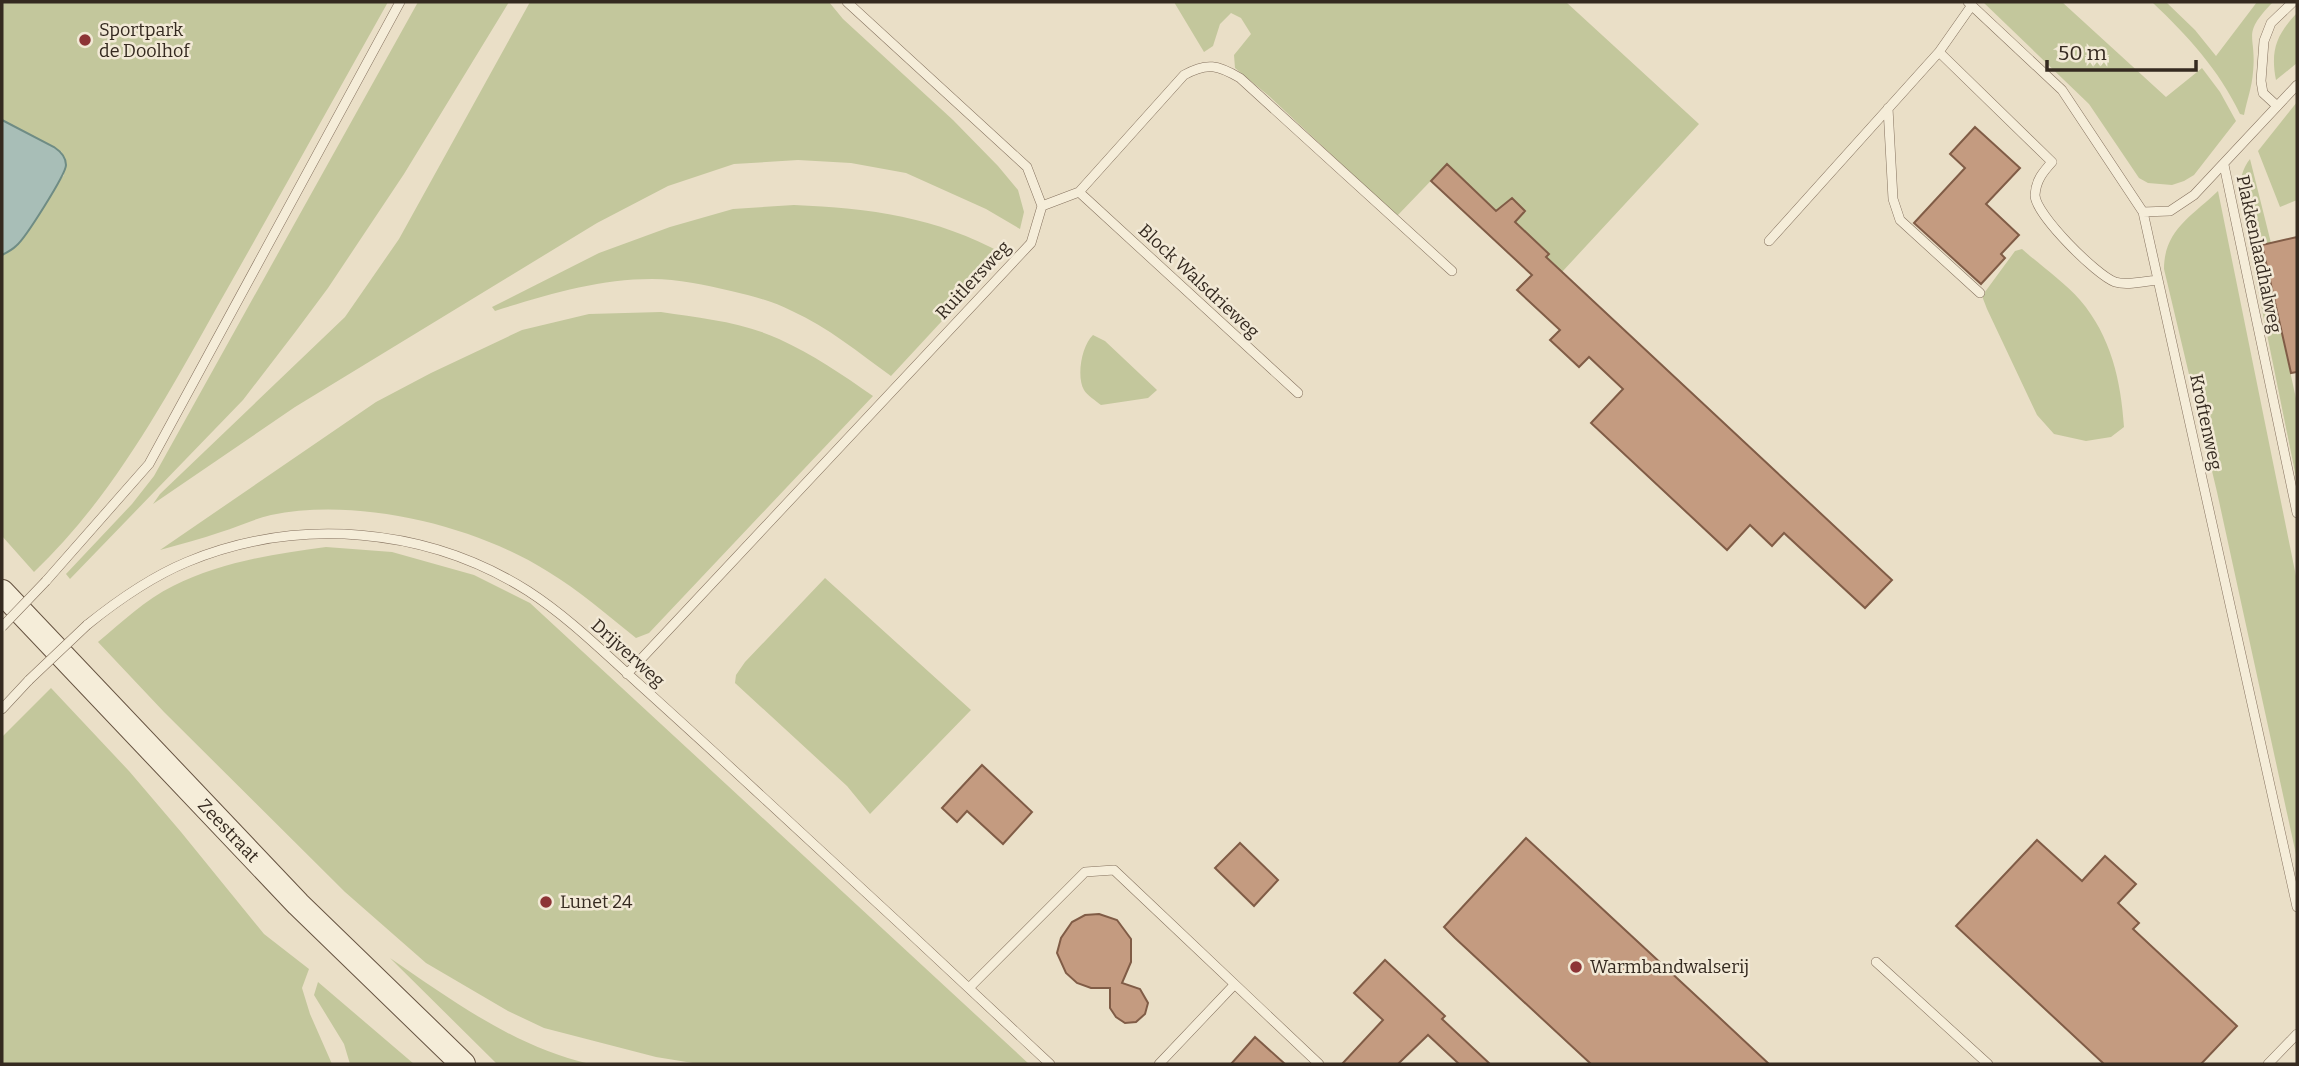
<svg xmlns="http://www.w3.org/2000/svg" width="2299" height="1066" font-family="Bitter,serif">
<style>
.green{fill:#c3c79c}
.water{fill:#a8beb7;stroke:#6f8c84;stroke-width:2}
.building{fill:#c49b80;stroke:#805c46;stroke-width:2}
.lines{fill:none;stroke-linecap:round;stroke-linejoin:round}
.service-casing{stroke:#84715e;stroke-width:10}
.secondary-casing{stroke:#665341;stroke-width:26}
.service{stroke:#f5edd9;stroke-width:9}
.secondary{stroke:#f5edd9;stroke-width:24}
.service-bridge-casing{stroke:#84715e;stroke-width:10;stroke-linecap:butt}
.service-bridge{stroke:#f5edd9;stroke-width:9}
.poi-dot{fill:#8d3436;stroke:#f2e9d6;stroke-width:2.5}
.labels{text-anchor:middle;stroke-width:5;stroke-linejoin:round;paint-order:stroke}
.poi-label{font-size:18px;fill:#352a20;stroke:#f2e9d6;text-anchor:start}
.street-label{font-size:18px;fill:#352a20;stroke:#f2e9d6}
</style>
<rect width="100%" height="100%" fill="#eadfc7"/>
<!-- green -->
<path class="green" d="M 2,2 L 388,2 C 331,103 275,205 217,307 C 165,400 112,498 34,572 L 2,536 L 2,255 L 64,175 L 62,152 L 2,120 Z
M 418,2 L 509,2 L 404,174 L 328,288 L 296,331 L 243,400 L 70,579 L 66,574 L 132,504 L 154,476 Z
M 530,2 L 829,2 L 843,19 L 953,120 L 998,166 L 1018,190 L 1024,212 L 1020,229 L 986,209 L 906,173 L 851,163 L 798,160 L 734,164 L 668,186 L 597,223 L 295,407 L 153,504 L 160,494 L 345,317 L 399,239 Z
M 1174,2 L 1566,2 L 1699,124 L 1562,272 L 1447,164 L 1397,216 L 1269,96 L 1235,68 L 1234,55 L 1251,34 L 1241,18 L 1231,13 L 1220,24 L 1213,46 L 1204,52 Z
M 1983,2 L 2062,2 L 2166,97 L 2202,68 L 2220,92 L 2236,121 L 2194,175 L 2184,181 L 2172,185 L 2148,183 L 2139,178 L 2089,104 Z
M 2152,2 L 2166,2 L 2195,30 L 2216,56 L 2257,2 L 2273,2 C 2240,36 2257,33 2253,72 C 2252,87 2247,100 2244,115 L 2240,114 C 2219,70 2188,36 2152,2 Z
M 2297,13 L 2297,63 L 2276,80 C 2270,50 2277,34 2297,13 Z
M 2297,102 L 2297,200 L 2280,207 L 2258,151 Z
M 2250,159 L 2271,243 L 2262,245 L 2297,403 L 2297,482 L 2244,221 C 2241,200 2235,178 2250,159 Z
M 2218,191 L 2297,581 L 2297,859 L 2217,492 L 2164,269 C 2164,230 2192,216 2218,191 Z
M 794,205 C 870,208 936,217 1004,254 L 891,376 C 859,353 828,327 792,311 C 773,301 752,296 731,291 C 705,285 678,279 652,279 C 598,279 545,295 495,311 L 492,307 L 599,253 L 670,227 L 733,209 Z
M 2022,249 C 2041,266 2063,281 2080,300 C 2111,336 2121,381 2124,427 L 2111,437 L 2086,441 L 2054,434 L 2037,415 L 1987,309 L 1982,296 L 2015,251 Z
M 661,312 C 701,318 742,322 779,339 C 812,354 843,375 873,396 L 649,633 L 636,638 C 607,615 579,590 547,571 C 474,525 357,497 271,515 C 254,519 237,527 221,532 C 201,539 180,544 160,550 L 376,402 L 431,373 L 522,330 L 589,314 Z
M 1093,335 L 1105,341 L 1157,390 L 1148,398 L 1101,405 C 1096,401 1087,395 1084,390 C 1076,376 1082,345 1093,335 Z
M 326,547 L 392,552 L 474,575 L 530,603 L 1029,1064 L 699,1064 L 656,1057 L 544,1028 L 508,1011 L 426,963 L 345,892 L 164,712 L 98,642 C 122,622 145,600 173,586 C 220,562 273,554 326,547 Z
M 825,578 L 971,710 L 870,814 L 847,786 L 735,683 L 736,675 L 745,662 Z
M 51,688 L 129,771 L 181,832 L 264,934 L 309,969 L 302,988 L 310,1014 L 332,1064 L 2,1064 L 2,737 Z
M 390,958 C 453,1001 515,1047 590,1064 L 497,1064 Z
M 318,982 L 414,1064 L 350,1064 L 344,1044 L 314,995 Z"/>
<!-- water -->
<path class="water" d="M 2,120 L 54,147 C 60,151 66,157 66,165 C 66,174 25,239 16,246 C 12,250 6,253 2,255 Z"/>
<!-- building -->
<path class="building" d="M 1975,127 L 2020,168 L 1986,204 L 2019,235 L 2001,254 L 2005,258 L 1981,284 L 1914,223 L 1965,168 L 1950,154 Z
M 1447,164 L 1496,211 L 1512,198 L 1525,211 L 1515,222 L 1549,254 L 1546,257 L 1892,580 L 1865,608 L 1784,533 L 1772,546 L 1750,525 L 1727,550 L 1591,423 L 1623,389 L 1589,357 L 1579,367 L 1550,340 L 1560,330 L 1517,290 L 1532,275 L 1431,181 Z
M 2297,237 L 2297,372 L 2291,373 L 2262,245 Z
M 982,765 L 1032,812 L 1003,844 L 967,811 L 957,822 L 942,808 Z
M 1526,838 L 1707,1006 L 1769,1064 L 1591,1064 L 1455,938 L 1444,927 Z
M 2037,840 L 2082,881 L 2105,856 L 2136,884 L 2118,903 L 2139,923 L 2133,929 L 2237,1026 L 2201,1064 L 2104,1064 L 1956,926 Z
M 1240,843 L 1278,880 L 1254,906 L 1215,868 Z
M 1099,914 L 1117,920 L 1131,939 L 1131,962 L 1122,983 L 1140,989 L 1148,1003 L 1145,1014 L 1136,1022 L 1125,1023 L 1116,1017 L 1110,1008 L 1110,988 L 1091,988 L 1077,983 L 1066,973 L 1057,953 L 1061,938 L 1072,922 L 1085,915 Z
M 1385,960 L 1445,1016 L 1442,1019 L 1490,1064 L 1459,1064 L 1428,1035 L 1398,1064 L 1342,1064 L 1383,1020 L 1354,993 Z
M 1255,1037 L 1285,1064 L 1231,1064 Z"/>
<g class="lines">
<!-- service casing -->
<g class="service-casing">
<path id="service" d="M 847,2 L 1027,167 L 1042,206
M 1968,2 L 2062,90 L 2143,212 L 2297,907
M 1939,52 L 2052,162 C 2043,172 2036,180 2035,195 C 2035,214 2096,275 2115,282 C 2127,286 2145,281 2158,280
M 2276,105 L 2263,93 L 2261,81 L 2264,41 L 2271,23 L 2293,2
M 1888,108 L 1893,199 L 1900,220 L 1980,293
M 2224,165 L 2297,513
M 1079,192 L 1298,393
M 2143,212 L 2170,211 L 2194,195 L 2297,85
M 1769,241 L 1939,52 L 1972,5
M 46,581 L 149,464 L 400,2
M 87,625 C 118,600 151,577 187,562 C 298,516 427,527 528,591 C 565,615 596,645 628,674 C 671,713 713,751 755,790 C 854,881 952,972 1050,1064
M 627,674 L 1031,243 L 1042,206 L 1079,192 L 1184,75 C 1207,62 1218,65 1240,78 L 1452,271
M 2,709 L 29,680
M 1876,962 L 1988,1064
M 969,988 L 1085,872 L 1114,870 L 1319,1064
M 1159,1064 L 1234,985
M 2268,1064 L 2297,1034"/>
</g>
<!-- secondary casing -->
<g class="secondary-casing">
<g id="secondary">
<path id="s1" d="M 2,592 L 298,904 L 463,1064"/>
</g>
</g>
<!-- service -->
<use href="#service" class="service"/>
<!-- secondary -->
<use href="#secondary" class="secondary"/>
<!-- service-bridge casing -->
<g class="service-bridge-casing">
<path id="service-bridge" d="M 2,627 L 46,581
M 29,680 L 87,625"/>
</g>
<!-- service-bridge -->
<use href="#service-bridge" class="service-bridge"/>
</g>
<!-- markers -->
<g class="poi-dot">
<circle cx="85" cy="40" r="7"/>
<circle cx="546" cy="902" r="7"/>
<circle cx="1576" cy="967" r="7"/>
</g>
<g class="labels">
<!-- poi labels -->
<g class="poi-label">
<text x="99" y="36">Sportpark<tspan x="99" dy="21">de Doolhof</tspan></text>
<text x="560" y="908">Lunet 24</text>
<text x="1590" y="973">Warmbandwalserij</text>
</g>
<!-- street labels -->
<g class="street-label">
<text transform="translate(2259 254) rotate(78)" y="6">Plakkenlaadhalweg</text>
<text transform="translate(973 280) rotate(-47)" y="6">Ruitlersweg</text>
<text transform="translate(1199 281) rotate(43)" y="6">Block Walsdrieweg</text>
<text transform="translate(2206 422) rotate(78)" y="6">Kroftenweg</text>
<text transform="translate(628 653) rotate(42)" y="6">Drijverweg</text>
<text dy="6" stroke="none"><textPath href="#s1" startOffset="329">Zeestraat</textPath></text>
</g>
</g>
<!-- border -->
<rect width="2299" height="1066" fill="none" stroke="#352a20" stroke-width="7"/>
<!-- scale -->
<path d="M2047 60v10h149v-10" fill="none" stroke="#352a20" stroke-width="3.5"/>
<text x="2058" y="60" font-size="21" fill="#352a20" stroke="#f2e9d6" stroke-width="5" paint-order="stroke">50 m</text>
</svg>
